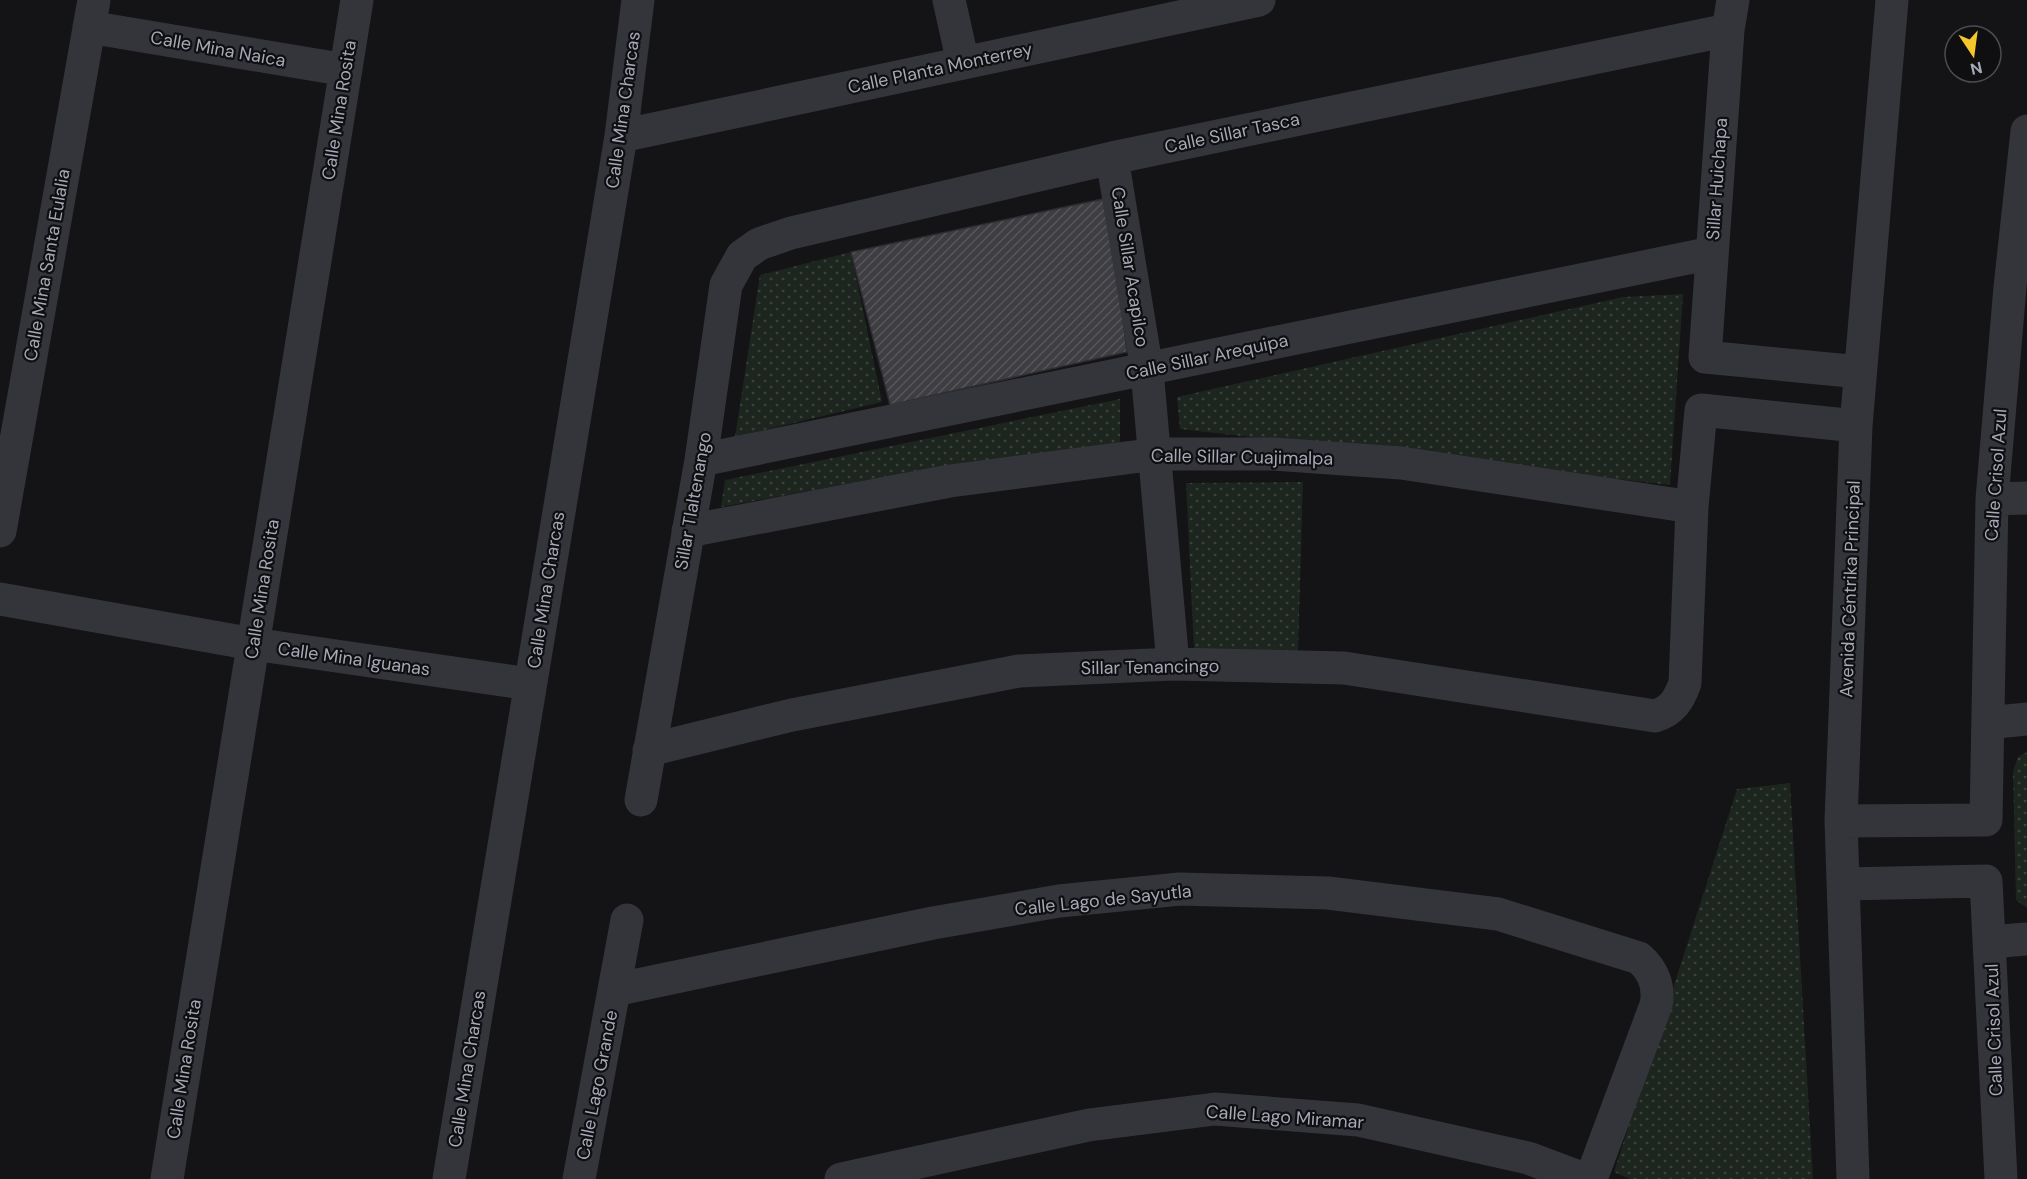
<svg xmlns="http://www.w3.org/2000/svg" width="2027" height="1179" font-family="'DM Sans',sans-serif">
<style>
.park{fill:url(#park-dots)}
.building{fill:url(#building-hatch);stroke:#2e2d31;stroke-width:1.5}
.lines{fill:none;stroke-linecap:round;stroke-linejoin:round}
.minor{stroke:#34353a;stroke-width:33}
.labels{text-anchor:middle;stroke-width:4.5;stroke-linejoin:round;paint-order:stroke}
.street-label{font-size:18px;fill:#a5a8b6;stroke:#0f0e10}
</style>
<defs>
<pattern id="park-dots" width="8" height="8" patternUnits="userSpaceOnUse" patternTransform="scale(1.5)"><rect width="8" height="8" fill="#1d251f"/><path d="M2 2h.1M6 6h.1" fill="none" stroke="#3b423d" stroke-width="1.8" stroke-linecap="round"/></pattern>
<pattern id="building-hatch" width="6" height="6" patternUnits="userSpaceOnUse" patternTransform="scale(1.5)"><rect width="6" height="6" fill="#3e3d42"/><path d="M-1 1l2-2M0 6l6-6M5 7l2-2" fill="none" stroke="#57565b"/></pattern>
</defs>
<rect width="100%" height="100%" fill="#141315"/>
<!-- park -->
<path class="park" d="M 851,252 L 882,402 L 735,437 L 760,275 Z
M 1683,294 L 1670,485 L 1180,429 L 1177,397 L 1623,297 Z
M 1120,399 L 1120,443 L 950,465 L 721,507 L 725,480 Z
M 1303,482 L 1298,653 L 1194,650 L 1186,483 Z
M 2027,752 L 2027,908 L 2016,900 L 2013,771 L 2018,757 Z
M 1790,783 L 1813,1179 L 1630,1179 L 1614,1172 L 1737,789 Z"/>
<!-- building -->
<path class="building" d="M 1108,198 L 1127,352 L 890,405 L 851,252 Z"/>
<g class="lines">
<!-- minor -->
<path class="minor" d="M 949,0 L 963,63
M 1733,0 L 1728,30 L 1705,357 L 1860,372
M 89,27 L 346,70
M 621,136 L 1259,0
M 1112,158 L 1147,370 L 1173,664
M 701,460 L 1712,253
M 1992,499 L 2027,498
M 0,531 L 94,0
M 688,531 L 950,481 L 1156,454 L 1273,454 L 1401,463 L 1692,507
M 0,599 L 253,644 L 530,684
M 1988,723 L 2027,719
M 649,750 L 792,715 L 1019,671 L 1173,664 L 1344,668 L 1655,716 C 1672,711 1679,700 1685,683 L 1692,507 L 1701,410 L 1856,426
M 641,800 L 701,460 L 726,285 L 742,256 L 759,244 L 791,233 L 1112,158 L 1728,30
M 1841,821 L 1986,820 L 1992,499 L 2010,287 L 2027,131
M 1843,884 L 1986,881 L 2001,1179
M 1990,942 L 2027,939
M 614,990 L 933,923 L 1059,901 L 1180,889 L 1328,893 L 1498,914 L 1639,958 C 1652,969 1660,986 1656,1005 L 1591,1179
M 167,1179 L 357,0
M 449,1179 L 621,136 L 638,0
M 579,1179 L 627,920
M 841,1179 L 1089,1125 L 1215,1109 L 1358,1120 L 1528,1158 L 1584,1179
M 1853,1179 L 1841,821 L 1856,426 L 1892,0"/>
</g>
<g class="labels">
<!-- street labels -->
<g class="street-label">
<text transform="translate(218 49) rotate(10)" y="6">Calle Mina Naica</text>
<text transform="translate(940 68) rotate(-12)" y="6">Calle Planta Monterrey</text>
<text transform="translate(339 110) rotate(-81)" y="6">Calle Mina Rosita</text>
<text transform="translate(623 110) rotate(-82)" y="6">Calle Mina Charcas</text>
<text transform="translate(1232 133) rotate(-12)" y="6">Calle Sillar Tasca</text>
<text transform="translate(1717 179) rotate(-86)" y="6">Sillar Huichapa</text>
<text transform="translate(47 265) rotate(-80)" y="6">Calle Mina Santa Eulalia</text>
<text transform="translate(1130 267) rotate(81)" y="6">Calle Sillar Acapilco</text>
<text transform="translate(1207 357) rotate(-12)" y="6">Calle Sillar Arequipa</text>
<text transform="translate(1242 457) rotate(1)" y="6">Calle Sillar Cuajimalpa</text>
<text transform="translate(1996 475) rotate(-86)" y="6">Calle Crisol Azul</text>
<text transform="translate(693 501) rotate(-80)" y="6">Sillar Tlaltenango</text>
<text transform="translate(262 589) rotate(-81)" y="6">Calle Mina Rosita</text>
<text transform="translate(1850 589) rotate(-88)" y="6">Avenida Céntrika Principal</text>
<text transform="translate(546 590) rotate(-81)" y="6">Calle Mina Charcas</text>
<text transform="translate(354 659) rotate(8)" y="6">Calle Mina Iguanas</text>
<text transform="translate(1150 667) rotate(-1)" y="6">Sillar Tenancingo</text>
<text transform="translate(1103 900) rotate(-6)" y="6">Calle Lago de Sayutla</text>
<text transform="translate(1994 1030) rotate(-92)" y="6">Calle Crisol Azul</text>
<text transform="translate(184 1069) rotate(-81)" y="6">Calle Mina Rosita</text>
<text transform="translate(467 1069) rotate(-81)" y="6">Calle Mina Charcas</text>
<text transform="translate(597 1085) rotate(-79)" y="6">Calle Lago Grande</text>
<text transform="translate(1285 1117) rotate(4)" y="6">Calle Lago Miramar</text>
</g>
</g>
<!-- north arrow -->
<g transform="translate(1973 54) rotate(167)"><circle r="28" fill="#0f0e10" stroke="#4b4c52" stroke-width="1.5"/>
<path d="M0-4.5L10 22L0 15L-10 22Z" fill="#f5c72b"/>
<text y="-9" font-size="16" font-weight="bold" text-anchor="middle" fill="#a5a8b6">N</text>
</g>
</svg>
